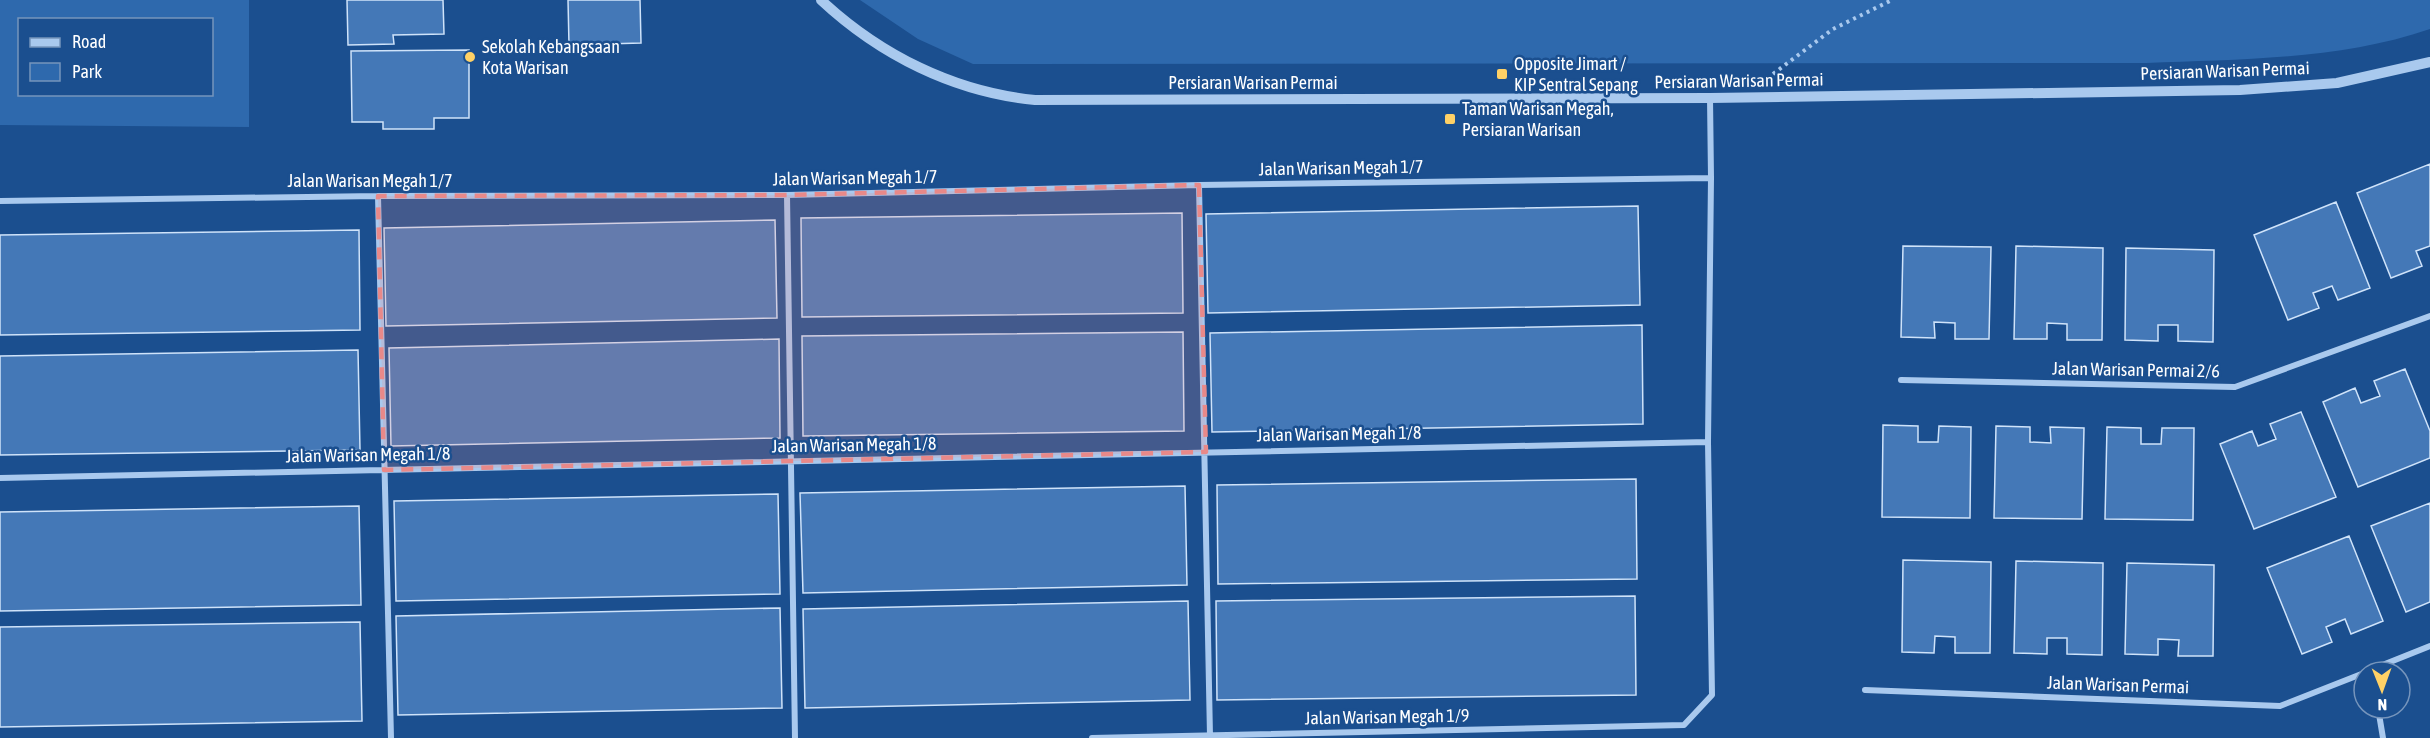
<svg xmlns="http://www.w3.org/2000/svg" width="2430" height="738" font-family="'Asap Condensed',sans-serif">
<style>
.green{fill:#2e69ad;fill-rule:evenodd}
.building{fill:#4478b7;stroke:#cfe3fa;stroke-width:1.5}
.lines{fill:none;stroke-linecap:round;stroke-linejoin:round}
.path{stroke:#a9c9ee;stroke-width:4;stroke-dasharray:3 4.5;stroke-linecap:butt}
.minor{stroke:#a9c9ee;stroke-width:6}
.tertiary{stroke:#a9c9ee;stroke-width:10}
.marked{fill:#e88989;fill-opacity:0.2;stroke:#e88989;stroke-width:4.5;stroke-dasharray:12 8;stroke-linejoin:round}
.poi-dot{fill:#ffd166;stroke:#1b4f8f;stroke-width:2}
.labels{text-anchor:middle;stroke-width:5;stroke-linejoin:round;paint-order:stroke}
.poi-label{font-size:18px;fill:#fff;stroke:#1b4f8f;text-anchor:start}
.street-label{font-size:18px;fill:#fff;stroke:#1b4f8f}
</style>
<rect width="100%" height="100%" fill="#1b4f8f"/>
<!-- green -->
<path class="green" d="M 0,0 L 249,0 L 249,127 L 0,125 ZM 20,20 L 212,20 L 212,94 L 20,94 Z
M 860,0 L 2430,0 L 2430,29 C 2340,60 2240,59 2146,63 L 973,64 L 918,39 Z"/>
<!-- building -->
<path class="building" d="M 347,0 L 443,0 L 444,34 L 393,35 L 394,44 L 348,45 Z
M 568,0 L 640,0 L 641,43 L 569,45 Z
M 469,50 L 469,118 L 434,118 L 434,129 L 383,129 L 383,122 L 352,122 L 351,51 Z
M 2430,164 L 2430,246 L 2416,251 L 2422,266 L 2391,278 L 2357,193 Z
M 2336,202 L 2370,288 L 2338,300 L 2332,286 L 2313,293 L 2319,308 L 2288,320 L 2254,235 Z
M 1638,206 L 1640,305 L 1208,313 L 1206,214 Z
M 1182,213 L 1183,313 L 802,317 L 801,218 Z
M 775,220 L 777,318 L 386,326 L 384,228 Z
M 359,230 L 360,330 L 0,335 L 0,235 Z
M 1903,246 L 1991,247 L 1989,339 L 1955,339 L 1955,323 L 1934,322 L 1935,338 L 1901,337 Z
M 2016,246 L 2103,248 L 2102,340 L 2067,340 L 2067,324 L 2047,323 L 2047,339 L 2014,339 Z
M 2126,248 L 2214,250 L 2213,342 L 2178,341 L 2178,325 L 2158,325 L 2158,341 L 2125,340 Z
M 1642,325 L 1643,424 L 1212,432 L 1210,333 Z
M 1183,332 L 1184,431 L 803,436 L 802,336 Z
M 779,339 L 780,438 L 391,446 L 389,348 Z
M 358,350 L 360,450 L 0,455 L 0,356 Z
M 2405,369 L 2430,431 L 2430,458 L 2358,487 L 2323,402 L 2355,388 L 2361,403 L 2380,396 L 2374,381 Z
M 2301,412 L 2336,497 L 2254,529 L 2220,444 L 2252,431 L 2258,446 L 2276,439 L 2270,424 Z
M 1883,425 L 1918,426 L 1918,442 L 1938,442 L 1939,426 L 1971,427 L 1970,518 L 1882,517 Z
M 1996,426 L 2030,427 L 2030,442 L 2051,443 L 2050,427 L 2084,428 L 2082,519 L 1994,518 Z
M 2107,427 L 2141,428 L 2141,444 L 2161,444 L 2162,428 L 2194,428 L 2193,520 L 2105,519 Z
M 1636,479 L 1637,579 L 1218,584 L 1217,485 Z
M 1185,486 L 1187,585 L 803,593 L 800,493 Z
M 778,494 L 780,594 L 396,601 L 394,501 Z
M 2430,503 L 2430,602 L 2406,612 L 2371,526 Z
M 359,506 L 361,605 L 0,611 L 0,512 Z
M 2349,536 L 2383,621 L 2351,634 L 2345,619 L 2326,627 L 2332,642 L 2302,654 L 2267,568 Z
M 1903,560 L 1991,562 L 1990,653 L 1955,653 L 1955,637 L 1935,636 L 1934,653 L 1902,652 Z
M 2016,561 L 2103,563 L 2102,655 L 2067,654 L 2067,638 L 2047,638 L 2047,654 L 2014,653 Z
M 2127,563 L 2214,565 L 2213,656 L 2178,656 L 2179,640 L 2158,639 L 2158,655 L 2125,654 Z
M 1635,596 L 1636,695 L 1217,700 L 1216,601 Z
M 1188,601 L 1190,700 L 805,708 L 803,609 Z
M 780,608 L 782,708 L 398,715 L 396,616 Z
M 360,622 L 362,721 L 0,727 L 0,627 Z"/>
<g class="lines">
<!-- path -->
<path class="path" d="M 1773,74 L 1833,29 L 1892,0"/>
<!-- minor -->
<path class="minor" d="M 1199,185 L 1210,736
M 787,195 L 795,738
M 378,196 L 391,738
M 0,201 L 378,196 L 787,195 L 1199,185 L 1711,178
M 1901,380 L 2235,387 L 2430,316
M 0,478 L 1708,442
M 2365,672 L 2430,646
M 1865,690 L 2280,706 L 2364,673
M 2378,708 L 2383,738
M 1092,738 L 1684,725 L 1712,695 L 1708,442 L 1711,178 L 1710,98"/>
<!-- tertiary -->
<path class="tertiary" d="M 821,0 C 880,55 954,92 1035,100 L 1710,98 L 2240,90 L 2337,83 L 2430,62"/>
</g>
<!-- marked area -->
<path class="marked" d="M 1199,185 L 1206,452 L 384,470 L 378,196 L 787,195 Z"/>
<!-- markers -->
<g class="poi-dot">
<circle cx="470" cy="57" r="6"/>
<rect x="1496" y="68" width="12" height="12" rx="3"/>
<rect x="1444" y="113" width="12" height="12" rx="3"/>
</g>
<g class="labels">
<!-- poi labels -->
<g class="poi-label">
<text x="482" y="53">Sekolah Kebangsaan<tspan x="482" dy="21">Kota Warisan</tspan></text>
<text x="1514" y="70">Opposite Jimart /<tspan x="1514" dy="21">KIP Sentral Sepang</tspan></text>
<text x="1462" y="115">Taman Warisan Megah,<tspan x="1462" dy="21">Persiaran Warisan</tspan></text>
</g>
<!-- street labels -->
<g class="street-label">
<text transform="translate(2225 71) rotate(-2)" y="6">Persiaran Warisan Permai</text>
<text transform="translate(1739 81) rotate(-1)" y="6">Persiaran Warisan Permai</text>
<text x="1253" y="89">Persiaran Warisan Permai</text>
<text transform="translate(1341 168) rotate(-1)" y="6">Jalan Warisan Megah 1/7</text>
<text transform="translate(855 178) rotate(-1)" y="6">Jalan Warisan Megah 1/7</text>
<text x="370" y="187">Jalan Warisan Megah 1/7</text>
<text transform="translate(2136 370) rotate(1)" y="6">Jalan Warisan Permai 2/6</text>
<text transform="translate(1339 434) rotate(-1)" y="6">Jalan Warisan Megah 1/8</text>
<text transform="translate(854 445) rotate(-1)" y="6">Jalan Warisan Megah 1/8</text>
<text transform="translate(368 455) rotate(-1)" y="6">Jalan Warisan Megah 1/8</text>
<text transform="translate(2118 685) rotate(2)" y="6">Jalan Warisan Permai</text>
<text transform="translate(1387 717) rotate(-1)" y="6">Jalan Warisan Megah 1/9</text>
</g>
</g>
<!-- legend -->
<rect x="18" y="18" width="195" height="78" fill="#1b4f8f" stroke="#7695bc" stroke-width="1.5"/>
<rect x="30" y="38" width="30" height="9" fill="#a9c9ee" stroke="#7695bc" stroke-width="1.5"/>
<text x="72" y="48" font-size="18" fill="#ffffff">Road</text>
<rect x="30" y="63" width="30" height="18" fill="#2e69ad" stroke="#7695bc" stroke-width="1.5"/>
<text x="72" y="78" font-size="18" fill="#ffffff">Park</text>
<!-- north arrow -->
<g transform="translate(2382 690) rotate(179)"><circle r="28" fill="#1b4f8f" stroke="#7695bc" stroke-width="1.5"/>
<path d="M0-4.5L10 22L0 15L-10 22Z" fill="#ffd166"/>
<text y="-9" font-size="16" font-weight="bold" text-anchor="middle" fill="#ffffff">N</text>
</g>
</svg>
